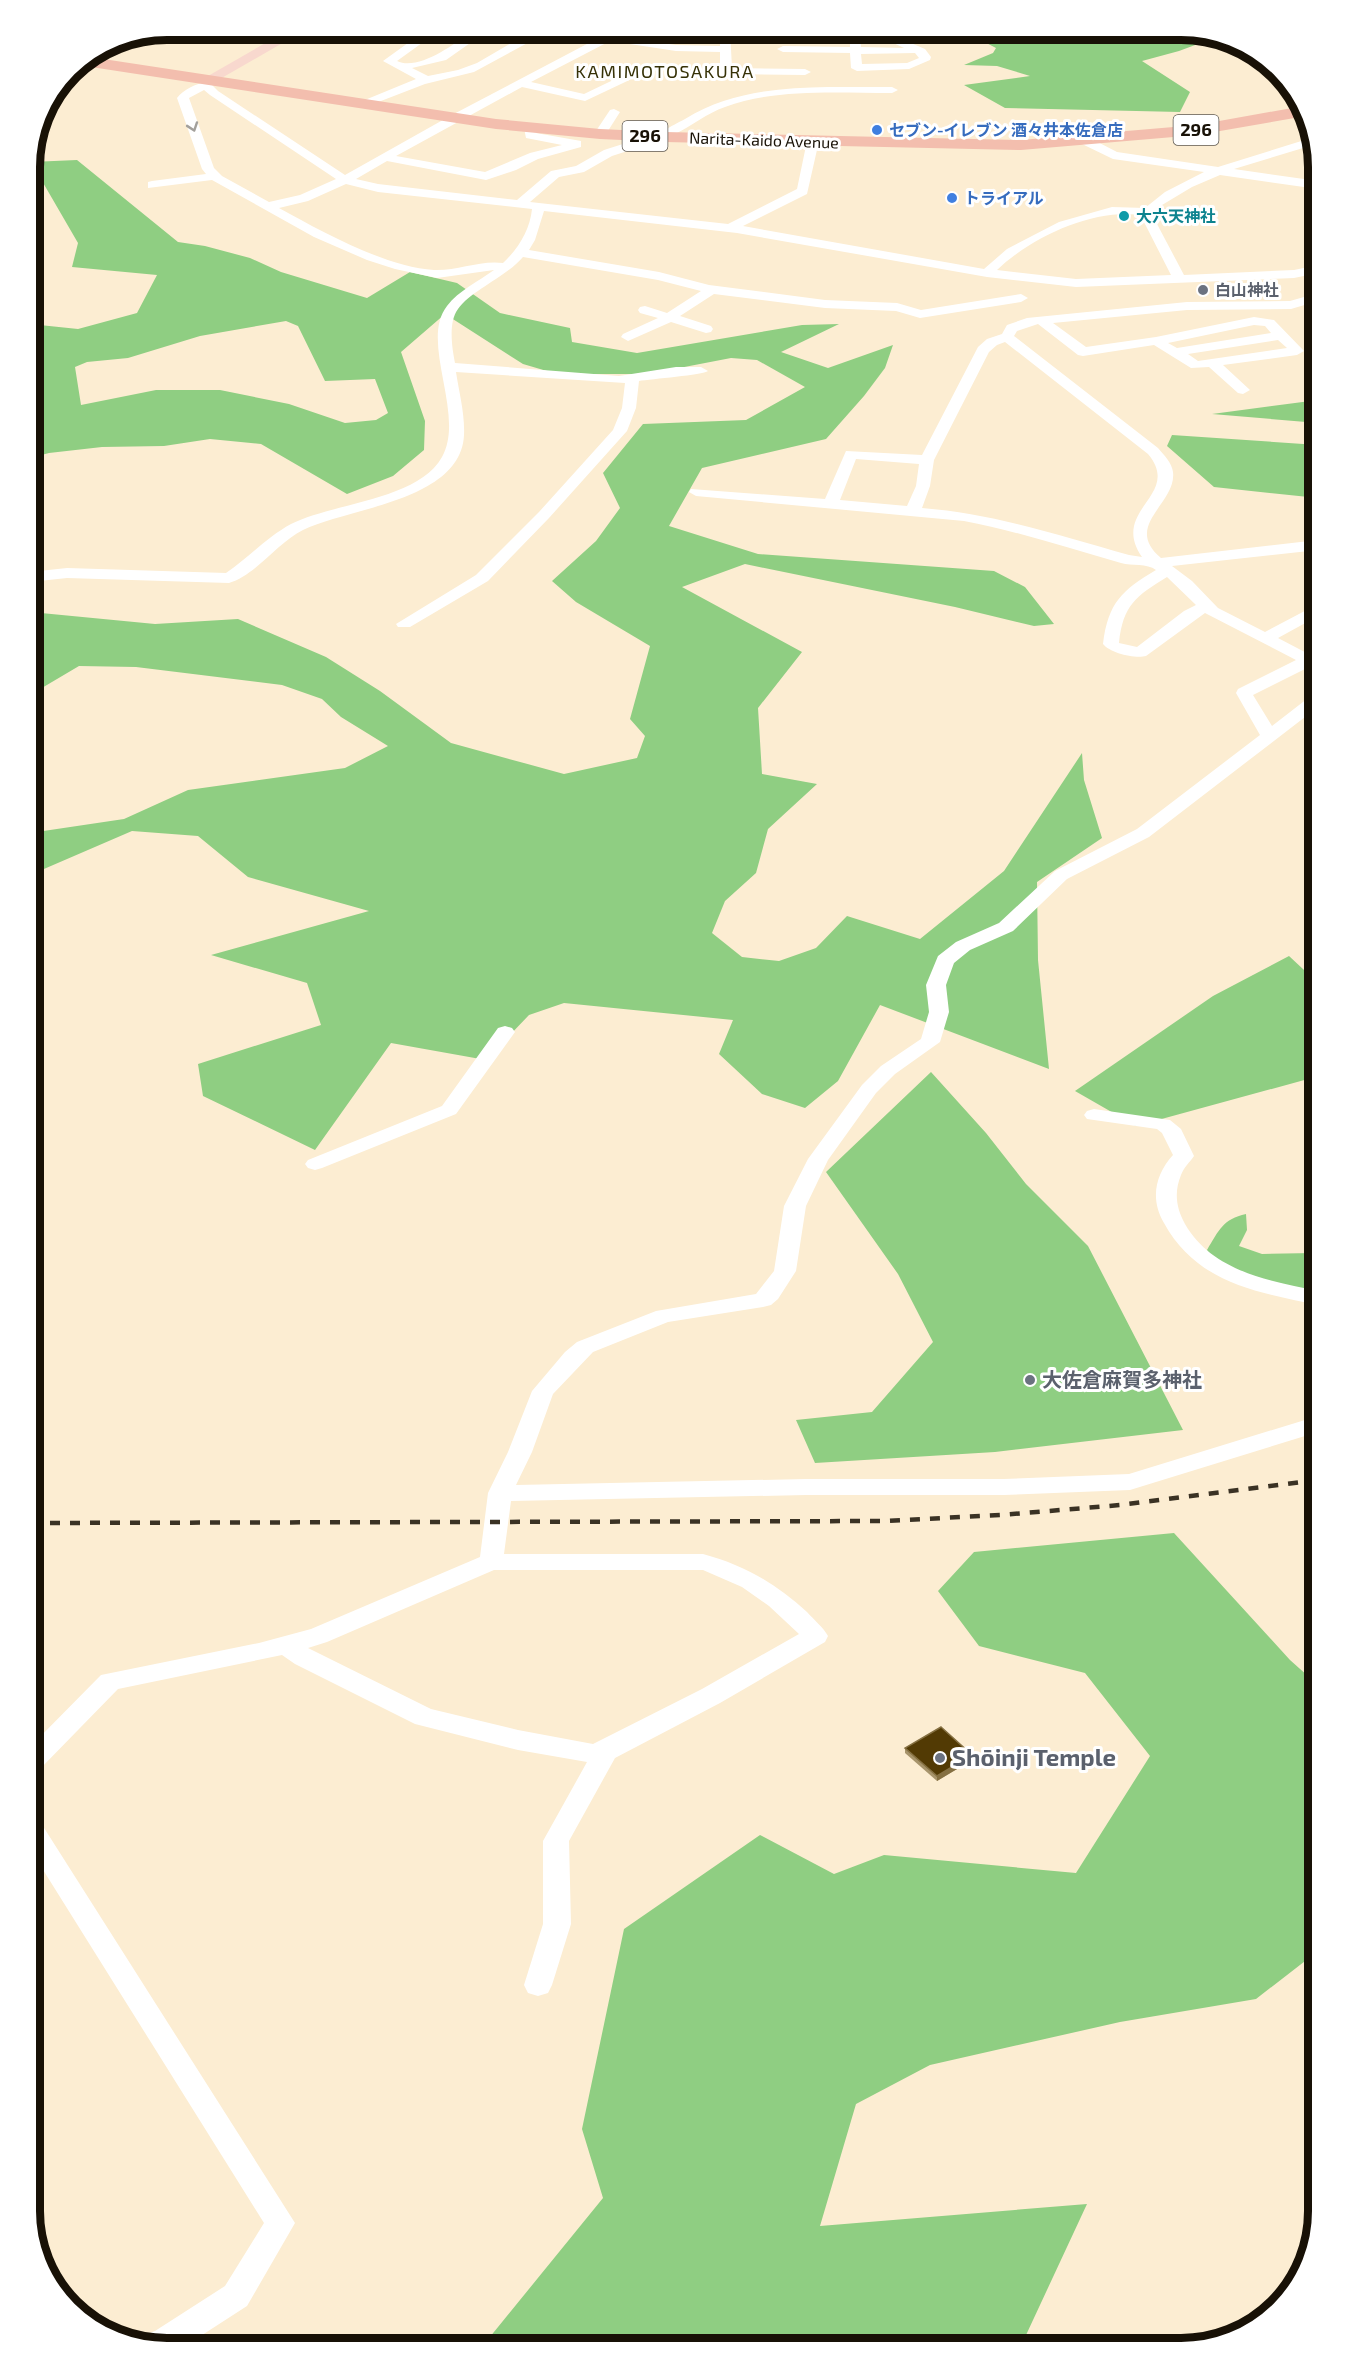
<svg xmlns="http://www.w3.org/2000/svg" width="1348" height="2378" font-family="'Exo 2','Noto Sans JP',sans-serif">
<style>
.forest{fill:#8fce82;fill-rule:evenodd}
.lines{fill:none;stroke-linecap:round;stroke-linejoin:round}
.minor{fill:#fff;fill-rule:evenodd}
.major{fill:#f8d8ce;fill-rule:evenodd}
.highway{fill:#f3beae;fill-rule:evenodd}
.rail{stroke:#3a3224;stroke-width:4.5;stroke-dasharray:10 10;stroke-linecap:butt}
.wall{fill:#a7946b}
.shaded-wall{fill:#857042}
.building{fill:#523a04;stroke:#857042;stroke-width:1.5}
.oneway{stroke:#a3a09b}
.shop-dot{fill:#3f7fe0;stroke:#fff;stroke-width:2}
.culture-dot{fill:#0f9aa8;stroke:#fff;stroke-width:2}
.worship-dot{fill:#6b7280;stroke:#fff;stroke-width:2}
.labels{text-anchor:middle;stroke-width:6;stroke-linejoin:round;paint-order:stroke}
.far-shop-label{font-size:16px;font-weight:bold;fill:#366cbe;stroke:#fff;text-anchor:start}
.far-street-label{font-size:16px;fill:#181106;stroke:#fff}
.far-culture-label{font-size:16px;font-weight:bold;fill:#0d838f;stroke:#fff;text-anchor:start}
.far-worship-label{font-size:16px;font-weight:bold;fill:#5b616d;stroke:#fff;text-anchor:start}
.far-quarter-label{font-size:18px;letter-spacing:1.5px;fill:#363106;stroke:#fff}
.shield{fill:#fff;stroke:#5d5851;stroke-width:1.5}
.shield-label{font-size:18px;font-weight:bold;fill:#181106}
.worship-label{font-size:20px;font-weight:bold;fill:#5b616d;stroke:#fff;text-anchor:start}
.near-worship-label{font-size:24px;font-weight:bold;fill:#5b616d;stroke:#fff;text-anchor:start}
.rim{fill:none;stroke:#181106;stroke-width:8}
</style>
<rect width="100%" height="100%" fill="#fcedd2"/>
<!-- forest -->
<path class="forest" d="M 971,30 L 1190,30 L 1214,38 L 1179,51 L 1142,61 L 1190,92 L 1180,112 L 1005,108 L 964,85 L 1030,76 L 997,66 L 964,65 L 993,53 L 996,48 L 975,37 Z
M 77,160 L 178,242 L 205,246 L 250,258 L 281,272 L 367,298 L 410,272 L 457,283 L 500,313 L 570,328 L 572,342 L 637,353 L 802,325 L 839,324 L 781,352 L 828,368 L 893,345 L 885,368 L 864,396 L 826,439 L 702,468 L 669,526 L 758,554 L 994,571 L 1025,587 L 1054,624 L 1034,626 L 955,607 L 745,564 L 682,587 L 802,652 L 758,708 L 762,774 L 817,784 L 768,829 L 756,873 L 725,901 L 712,933 L 742,957 L 779,961 L 816,948 L 847,916 L 920,939 L 1004,871 L 1082,753 L 1084,780 L 1102,838 L 1037,882 L 1038,960 L 1049,1069 L 880,1005 L 838,1081 L 805,1108 L 762,1094 L 719,1054 L 733,1020 L 564,1003 L 529,1015 L 486,1060 L 391,1043 L 315,1150 L 203,1096 L 198,1064 L 321,1025 L 307,983 L 211,955 L 369,911 L 248,877 L 198,836 L 132,831 L 30,875 L 30,833 L 124,819 L 188,790 L 345,768 L 388,746 L 341,717 L 322,699 L 282,685 L 136,667 L 79,666 L 30,695 L 30,616 L 41,613 L 155,624 L 238,619 L 326,657 L 380,691 L 451,743 L 564,774 L 637,758 L 645,736 L 630,719 L 650,646 L 576,602 L 552,581 L 596,541 L 620,508 L 603,473 L 643,424 L 746,420 L 805,387 L 757,360 L 731,358 L 648,374 L 557,374 L 523,364 L 445,314 L 401,352 L 425,421 L 424,450 L 393,476 L 347,494 L 261,444 L 210,439 L 164,446 L 102,447 L 49,453 L 30,458 L 30,324 L 78,329 L 137,313 L 157,275 L 72,267 L 78,243 L 31,162 ZM 286,321 L 298,326 L 325,381 L 375,379 L 388,413 L 376,420 L 345,423 L 289,404 L 220,390 L 156,390 L 81,405 L 75,367 L 87,362 L 128,358 L 200,336 Z
M 1318,400 L 1318,423 L 1212,414 Z
M 1172,435 L 1318,445 L 1318,498 L 1214,487 L 1167,446 Z
M 1289,956 L 1318,983 L 1318,1072 L 1308,1079 L 1136,1126 L 1075,1091 L 1213,996 Z
M 931,1072 L 986,1133 L 1026,1184 L 1088,1246 L 1183,1430 L 995,1452 L 815,1463 L 796,1420 L 872,1412 L 933,1342 L 898,1274 L 826,1172 Z
M 1246,1214 L 1247,1230 L 1239,1246 L 1262,1254 L 1314,1253 L 1318,1249 L 1318,1295 C 1281,1288 1229,1283 1207,1250 C 1219,1230 1223,1219 1246,1214 Z
M 1174,1533 L 1290,1660 L 1318,1685 L 1318,1951 L 1256,1999 L 1120,2022 L 930,2065 L 856,2104 L 820,2226 L 1087,2204 L 1020,2348 L 493,2348 L 485,2343 L 603,2198 L 582,2129 L 624,1929 L 760,1835 L 834,1874 L 884,1855 L 1076,1873 L 1150,1756 L 1085,1673 L 979,1646 L 938,1591 L 974,1552 Z"/>
<g class="lines">
<!-- minor -->
<path class="minor" d="M 168,30 L 184,30 L 88,63 L 80,63 L 95,54 Z
M 426,30 L 503,30 L 498,33 L 483,34 L 446,60 L 412,68 L 428,76 L 458,70 L 477,63 L 525,35 L 540,30 L 558,30 L 533,40 L 474,72 L 425,84 L 368,106 L 360,106 L 360,102 L 416,79 L 383,61 ZM 468,34 C 452,46 417,71 397,61 L 433,35 Z
M 665,30 L 695,30 L 690,33 L 646,39 L 641,36 L 646,33 Z
M 720,30 L 730,30 L 732,68 L 805,69 L 811,72 L 805,75 L 726,74 L 720,71 L 720,52 L 676,51 L 610,41 L 531,82 L 584,94 L 632,71 L 640,71 L 640,75 L 585,101 L 522,87 L 396,156 L 485,172 L 530,153 L 562,145 L 526,138 L 524,128 L 530,124 L 534,126 L 536,133 L 581,141 L 581,147 L 538,159 L 516,170 L 486,180 L 387,161 L 356,179 L 378,184 L 517,200 L 551,171 L 576,166 L 604,150 L 645,137 L 649,138 L 649,144 L 612,156 L 584,172 L 559,177 L 530,202 L 728,224 L 797,189 L 807,141 L 813,137 L 819,141 L 807,194 L 743,226 L 984,269 L 1007,249 L 1059,222 L 1112,207 L 1145,208 L 1165,192 L 1204,172 L 1113,159 L 1082,144 L 1082,138 L 1090,138 L 1117,152 L 1218,167 L 1311,138 L 1313,145 L 1234,169 L 1318,181 L 1318,189 L 1220,175 L 1192,187 L 1157,208 L 1157,224 L 1184,275 L 1294,270 L 1318,265 L 1318,273 L 1294,278 L 1076,287 L 987,277 L 737,233 L 544,211 L 535,240 L 529,250 L 659,272 L 709,285 L 825,300 L 897,303 L 921,310 L 1021,294 L 1028,298 L 1021,302 L 920,318 L 896,311 L 825,308 L 714,294 L 680,316 L 711,326 L 713,329 L 711,332 L 706,333 L 671,322 L 628,341 L 621,337 L 623,334 L 658,318 L 640,313 L 638,310 L 640,307 L 645,306 L 667,313 L 701,291 L 658,280 L 523,257 C 506,277 472,290 458,309 C 448,322 452,348 455,363 L 619,376 L 676,367 L 701,367 L 708,371 C 703,375 651,379 639,381 L 636,408 L 627,431 L 549,518 L 488,581 L 410,627 L 398,627 L 396,624 L 476,575 L 539,512 L 613,430 L 622,408 L 625,383 L 456,372 C 459,392 465,414 464,435 C 461,501 348,508 303,530 C 278,542 255,576 229,583 L 67,578 L 30,582 L 30,572 L 67,568 L 226,573 C 248,558 267,537 291,524 C 333,503 418,500 442,457 C 466,414 419,342 447,306 C 458,291 479,281 494,270 L 437,278 L 395,269 L 367,260 L 314,237 L 212,180 L 148,188 L 148,182 L 152,181 L 206,174 L 202,169 L 177,98 C 184,89 199,81 210,83 L 218,91 L 345,175 L 450,116 L 604,35 L 676,45 L 720,46 ZM 204,90 L 210,95 L 336,179 L 300,195 L 269,202 L 222,176 L 214,168 L 189,98 ZM 346,184 L 378,192 L 532,209 C 530,230 518,249 503,263 C 480,260 457,271 434,270 C 385,267 321,231 279,208 L 308,201 ZM 1126,214 L 1145,215 L 1145,224 L 1171,275 L 1076,279 L 997,270 C 1028,240 1082,214 1126,214 Z
M 885,32 L 925,49 L 931,57 L 930,60 L 909,69 L 857,71 L 851,68 L 850,53 L 783,52 L 777,49 L 783,46 L 850,47 L 850,33 ZM 860,38 L 883,38 L 904,48 L 861,47 ZM 915,53 L 919,58 L 907,63 L 862,64 L 861,54 Z
M 828,87 L 892,87 L 898,90 L 892,93 C 837,93 777,88 725,107 C 707,113 692,126 675,134 L 667,134 L 665,131 C 670,126 678,123 685,119 C 729,92 777,88 828,87 Z
M 614,109 L 620,112 L 606,134 L 604,137 L 596,137 L 594,134 L 610,110 Z
M 1318,293 L 1318,301 L 1291,309 L 1187,310 L 1053,323 L 1086,347 L 1156,337 L 1254,317 L 1274,320 L 1304,351 L 1297,355 L 1223,365 L 1250,390 L 1243,394 L 1238,393 L 1209,367 L 1191,368 L 1154,345 L 1083,356 L 1078,355 L 1038,324 L 1017,331 L 1014,336 L 1158,448 C 1164,455 1172,463 1173,472 C 1177,504 1122,525 1161,558 L 1318,540 L 1318,550 L 1172,566 L 1192,581 L 1218,608 L 1265,632 L 1318,604 L 1318,616 L 1278,638 L 1318,659 L 1318,670 L 1309,667 L 1253,695 L 1272,726 L 1312,695 L 1318,694 L 1318,707 L 1149,837 L 1067,879 L 1013,931 L 970,950 L 954,963 L 946,985 L 949,1012 L 940,1042 L 895,1074 L 876,1093 L 828,1160 L 806,1206 L 796,1271 L 778,1299 L 771,1305 L 763,1307 L 668,1322 L 593,1352 L 553,1394 L 532,1452 L 516,1485 L 806,1479 L 1004,1479 L 1129,1474 L 1318,1416 L 1318,1432 L 1130,1490 L 1004,1495 L 806,1495 L 511,1501 L 504,1554 L 703,1554 C 744,1565 775,1583 807,1612 C 814,1620 823,1627 828,1636 L 825,1642 L 720,1703 L 615,1758 L 569,1841 L 571,1924 L 552,1985 L 548,1993 L 538,1996 L 528,1993 L 524,1985 L 543,1924 L 543,1841 L 587,1762 L 518,1750 L 415,1724 L 295,1664 L 282,1655 L 118,1689 L 39,1770 L 30,1773 L 30,1747 L 101,1675 L 259,1643 L 311,1629 L 480,1557 L 488,1493 L 508,1452 L 532,1391 L 565,1352 L 577,1342 L 656,1311 L 756,1294 L 774,1271 L 784,1206 L 808,1159 L 862,1085 L 881,1066 L 921,1039 L 929,1012 L 926,985 L 938,956 L 956,942 L 999,923 L 1055,871 L 1137,829 L 1260,735 L 1236,693 L 1238,689 L 1296,660 L 1205,613 L 1146,656 C 1135,659 1110,653 1103,644 C 1108,603 1122,590 1156,570 C 1147,563 1132,566 1121,563 C 1068,548 1017,531 964,521 L 696,496 L 689,492 L 691,489 L 825,499 L 846,451 L 922,455 L 978,347 L 987,339 L 1002,334 L 1007,325 L 1027,318 L 1187,302 L 1290,301 ZM 1254,325 L 1265,326 L 1271,333 L 1177,348 L 1168,343 ZM 1278,340 L 1287,348 L 1198,361 L 1188,354 ZM 1005,342 L 1148,454 C 1183,496 1109,509 1142,557 L 1129,555 C 1059,535 995,514 922,508 L 930,486 L 934,460 L 989,352 L 997,345 ZM 856,459 L 919,464 L 916,486 L 907,506 L 840,500 ZM 1167,577 L 1196,605 L 1184,611 L 1137,647 L 1119,643 C 1123,605 1136,596 1167,577 ZM 494,1570 L 703,1570 L 742,1587 L 769,1606 L 799,1634 L 702,1689 L 593,1744 L 518,1730 L 431,1709 L 308,1648 L 327,1642 Z
M 505,1026 L 512,1028 L 515,1032 L 456,1114 L 322,1168 L 315,1170 L 308,1168 L 305,1164 L 308,1160 L 442,1106 L 498,1028 Z
M 1094,1109 L 1170,1120 L 1181,1129 L 1194,1156 C 1190,1162 1184,1167 1181,1175 C 1174,1192 1176,1208 1185,1224 C 1212,1271 1269,1281 1318,1291 L 1318,1305 C 1256,1292 1197,1283 1164,1223 C 1150,1199 1155,1175 1173,1155 L 1162,1133 L 1157,1129 L 1087,1119 L 1084,1115 L 1087,1111 Z
M 30,1817 L 39,1820 L 295,2223 L 247,2306 L 182,2348 L 159,2348 L 140,2341 L 142,2336 L 155,2331 L 225,2286 L 264,2223 L 30,1849 Z"/>
<!-- major -->
<path class="major" d="M 288,30 L 305,30 L 213,83 L 203,83 L 201,80 Z"/>
<!-- highway -->
<path class="highway" d="M 90,57 L 496,119 L 600,129 L 665,132 L 1021,140 L 1197,125 L 1303,106 L 1306,116 L 1197,135 L 1021,150 L 665,142 L 600,139 L 496,129 L 78,65 Z"/>
<!-- rail -->
<path class="rail" d="M 30,1523 L 884,1521 L 1001,1515 L 1120,1505 L 1318,1480"/>
</g>
<!-- wall -->
<path class="wall" d="M 905,1748 L 972,1755 L 972,1760 L 937,1781 L 905,1753 Z"/>
<!-- shaded-wall -->
<path class="shaded-wall" d="M 972,1755 L 972,1760 L 937,1781 L 937,1776 Z"/>
<!-- building -->
<path class="building" d="M 941,1727 L 972,1755 L 937,1776 L 905,1748 Z"/>
<!-- one-way arrows -->
<defs><path id="oneway-chevron" d="M-2-3.5L2.5 0L-2 3.5" fill="none" stroke-width="1.6" stroke-linecap="round" stroke-linejoin="round" transform="scale(1.5)"/></defs>
<use class="oneway" href="#oneway-chevron" transform="translate(193 127) rotate(71)"/>
<!-- markers -->
<g class="shop-dot">
<circle cx="877" cy="130" r="6"/>
<circle cx="952" cy="198" r="6"/>
</g>
<circle class="culture-dot" cx="1124" cy="216" r="6"/>
<g class="worship-dot">
<circle cx="1203" cy="290" r="6"/>
<circle cx="1030" cy="1380" r="6"/>
<circle cx="940" cy="1758" r="6"/>
</g>
<g class="labels">
<!-- far-shop labels -->
<g class="far-shop-label">
<text x="889" y="136">セブン-イレブン 酒々井本佐倉店</text>
<text x="964" y="204">トライアル</text>
</g>
<!-- far-street labels -->
<g class="far-street-label">
<text transform="translate(764 140) rotate(2)" y="6">Narita-Kaido Avenue</text>
</g>
<!-- far-culture labels -->
<g class="far-culture-label">
<text x="1136" y="222">大六天神社</text>
</g>
<!-- far-worship labels -->
<g class="far-worship-label">
<text x="1215" y="296">白山神社</text>
</g>
<!-- far-quarter labels -->
<g class="far-quarter-label">
<text x="665" y="78">KAMIMOTOSAKURA</text>
</g>
<!-- shield labels -->
<g class="shield">
<rect x="1173.5" y="115" width="45" height="30" rx="4.5"/>
<rect x="622.5" y="121" width="45" height="30" rx="4.5"/>
</g>
<g class="shield-label">
<text x="1196" y="136">296</text>
<text x="645" y="142">296</text>
</g>
<!-- worship labels -->
<g class="worship-label">
<text x="1042" y="1387">大佐倉麻賀多神社</text>
</g>
<!-- near-worship labels -->
<g class="near-worship-label">
<text x="952" y="1766">Shōinji Temple</text>
</g>
</g>
<!-- crop -->
<path d="M0 0H1348V2378H0ZM167 40H1181A127 127 0 0 1 1308 167V2211A127 127 0 0 1 1181 2338H167A127 127 0 0 1 40 2211V167A127 127 0 0 1 167 40Z" fill="#fff" fill-rule="evenodd"/>
<path class="rim" d="M167 40H1181A127 127 0 0 1 1308 167V2211A127 127 0 0 1 1181 2338H167A127 127 0 0 1 40 2211V167A127 127 0 0 1 167 40Z"/>
</svg>
